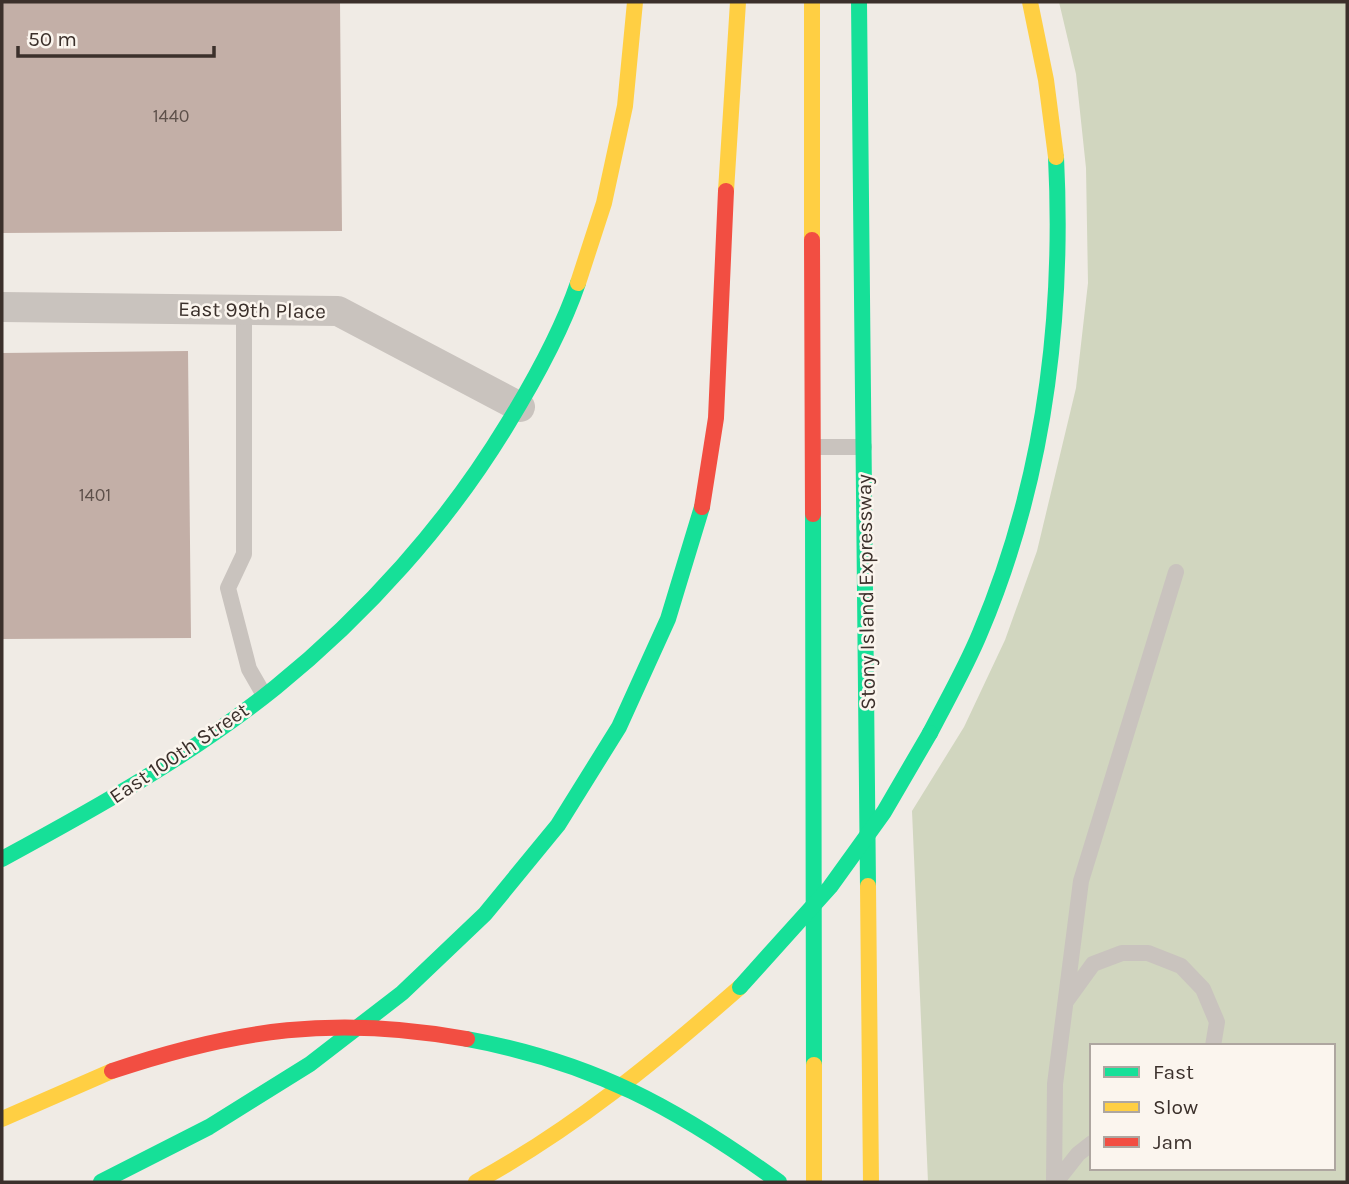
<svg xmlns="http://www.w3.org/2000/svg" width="1349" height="1184" font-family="Karla,sans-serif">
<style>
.green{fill:#d1d6bf;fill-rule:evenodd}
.building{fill:#c3afa7}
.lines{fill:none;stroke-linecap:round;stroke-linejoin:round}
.lane{stroke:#c9c3be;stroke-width:16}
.street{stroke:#c9c3be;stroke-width:30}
.fast{stroke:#16e098;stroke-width:16}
.slow{stroke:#ffcf43;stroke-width:16}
.jam{stroke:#f24e42;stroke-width:16}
.fast-bridge{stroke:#16e098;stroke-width:16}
.jam-bridge{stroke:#f24e42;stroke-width:16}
.labels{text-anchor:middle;stroke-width:5;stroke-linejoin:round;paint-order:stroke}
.number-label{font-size:18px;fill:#5d504a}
.street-label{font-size:21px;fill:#3b302b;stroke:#fbf5ee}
</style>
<rect width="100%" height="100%" fill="#f0ebe5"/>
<!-- green -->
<path class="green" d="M 1059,2 L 1347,2 L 1347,1182 L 928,1182 L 912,811 L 964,727 L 1005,640 L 1037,551 L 1076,388 L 1088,283 L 1086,168 L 1076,74 ZM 1092,1046 L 1333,1046 L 1333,1168 L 1092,1168 Z"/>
<!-- building -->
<path class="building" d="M 2,2 L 340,2 L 342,231 L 2,233 Z
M 188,351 L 191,638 L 2,639 L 2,353 Z"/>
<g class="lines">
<!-- lane -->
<path class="lane" d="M 244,310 L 244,554 L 228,588 L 249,669 L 264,695
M 814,447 L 864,447
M 1067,1000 L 1093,964 L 1122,953 L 1148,953 L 1181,966 L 1203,989 L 1217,1022 L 1213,1046
M 1054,1182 L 1055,1084 L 1081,881 L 1176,572
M 1056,1182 L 1078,1154 L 1092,1143"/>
<!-- street -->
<path class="street" d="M 2,307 L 338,311 L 520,407"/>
<!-- fast -->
<path class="fast" d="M 859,2 L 868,886
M 813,514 L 814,1065
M 930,733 C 947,700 966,667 980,633 C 1044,482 1064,319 1056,157
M 2,859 C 96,808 193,754 276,687 C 366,614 447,524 507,425 C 534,381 561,333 578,283
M 101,1182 L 209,1127 L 310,1064 L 402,993 L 485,914 L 558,825 L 619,727 L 668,619 L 702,507"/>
<!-- slow -->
<path class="slow" d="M 812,2 L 812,240
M 1030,2 L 1046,80 L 1056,157
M 726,191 L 738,2
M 578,283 L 604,203 L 625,106 L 635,2
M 868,886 L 871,1182
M 814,1065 L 814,1182
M 2,1119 L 112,1071
M 476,1182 C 573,1129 657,1060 740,987"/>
<!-- jam -->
<path class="jam" d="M 812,240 L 813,514
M 702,507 L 716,418 L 726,191"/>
<!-- fast-bridge -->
<path class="fast-bridge" d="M 740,987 L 830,887 L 884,812 L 930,733
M 467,1039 C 593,1062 677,1108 779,1182"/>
<!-- jam-bridge -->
<path class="jam-bridge" d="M 112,1071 C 237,1029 336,1015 467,1039"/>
</g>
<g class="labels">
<!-- number labels -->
<g class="number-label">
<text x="171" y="122">1440</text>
<text x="95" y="501">1401</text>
</g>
<!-- street labels -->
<g class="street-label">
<text transform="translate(252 310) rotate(1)" y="7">East 99th Place</text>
<text transform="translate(866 592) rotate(-91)" y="7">Stony Island Expressway</text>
<text transform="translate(179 753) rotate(-34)" y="7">East 100th Street</text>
</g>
</g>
<!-- border -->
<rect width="1349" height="1184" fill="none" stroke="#3b302b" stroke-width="7"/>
<!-- legend -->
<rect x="1090" y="1044" width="245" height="126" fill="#fbf5ee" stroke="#aea6a0" stroke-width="2"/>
<rect x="1104" y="1067" width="35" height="10" fill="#16e098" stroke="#aea6a0" stroke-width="2"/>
<text x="1153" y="1079" font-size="21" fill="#3b302b">Fast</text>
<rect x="1104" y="1102" width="35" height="10" fill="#ffcf43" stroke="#aea6a0" stroke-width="2"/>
<text x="1153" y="1114" font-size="21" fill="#3b302b">Slow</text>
<rect x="1104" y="1137" width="35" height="10" fill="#f24e42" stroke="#aea6a0" stroke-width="2"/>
<text x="1153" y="1149" font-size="21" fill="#3b302b">Jam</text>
<!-- scale -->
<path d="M18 46v10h196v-10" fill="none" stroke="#3b302b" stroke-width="3.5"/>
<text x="28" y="46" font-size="21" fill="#3b302b" stroke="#fbf5ee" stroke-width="5" paint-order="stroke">50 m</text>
</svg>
